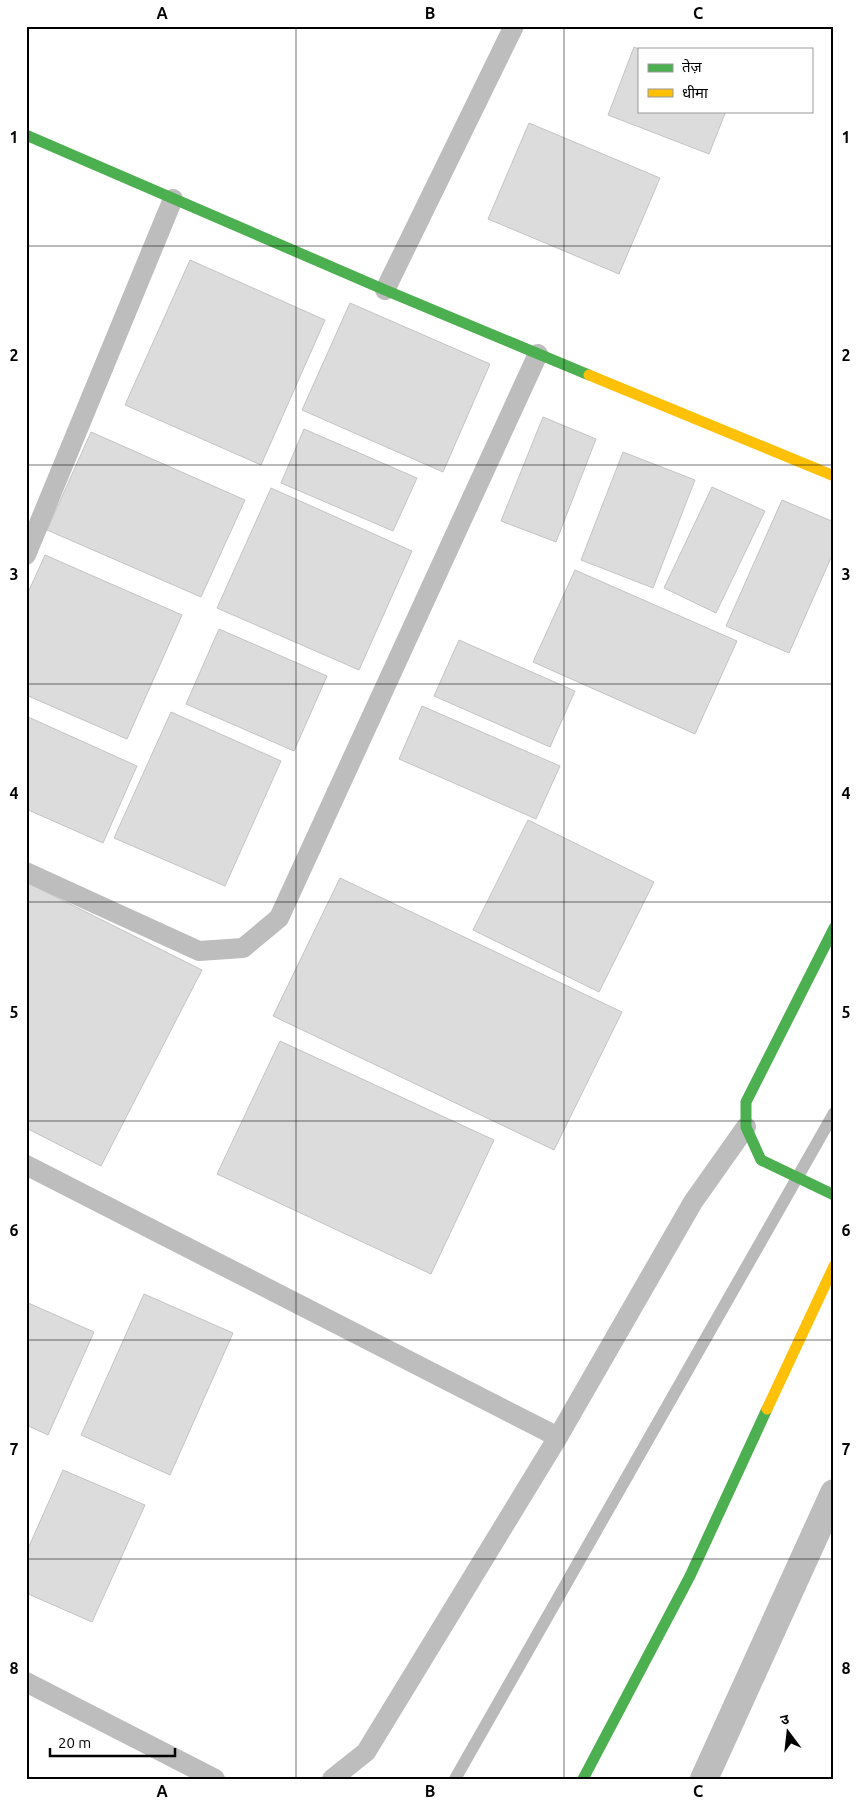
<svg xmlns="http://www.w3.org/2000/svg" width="860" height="1805" font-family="Ubuntu,'Noto Sans Devanagari',sans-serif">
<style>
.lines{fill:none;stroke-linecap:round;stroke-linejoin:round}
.stream{stroke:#bababa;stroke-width:12}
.building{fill:#dcdcdc;stroke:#c4c4c4}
.lane{stroke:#bdbdbd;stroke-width:20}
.street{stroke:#bdbdbd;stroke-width:28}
.fast{stroke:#4caf50;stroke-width:11}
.slow{stroke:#ffc107;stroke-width:11}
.grid{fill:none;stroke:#000;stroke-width:1;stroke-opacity:0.55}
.neatline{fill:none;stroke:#000;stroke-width:2}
.grid-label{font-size:16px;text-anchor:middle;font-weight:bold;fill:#000}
</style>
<rect width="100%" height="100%" fill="#fff"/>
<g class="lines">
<!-- stream -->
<path class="stream" d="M 455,1779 L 834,1113"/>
</g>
<!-- building -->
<path class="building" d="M 634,47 L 639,49 L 639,111 L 726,111 L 709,154 L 608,115 Z
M 529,123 L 660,178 L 619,274 L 488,219 Z
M 190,260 L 325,320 L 261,465 L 125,405 Z
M 350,303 L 490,364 L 443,472 L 302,410 Z
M 543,417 L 596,439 L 556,542 L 501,521 Z
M 304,429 L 417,478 L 393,531 L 281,483 Z
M 91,432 L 245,500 L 201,597 L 47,530 Z
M 623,452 L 695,480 L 653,588 L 581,560 Z
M 712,487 L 765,511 L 716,613 L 664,588 Z
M 271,488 L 412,551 L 359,670 L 217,608 Z
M 782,500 L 834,522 L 834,551 L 789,653 L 726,626 Z
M 45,555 L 182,615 L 127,739 L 26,695 L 26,597 Z
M 575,570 L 737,641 L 695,734 L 533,662 Z
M 219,629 L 327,676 L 294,751 L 186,704 Z
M 459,640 L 575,691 L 550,747 L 434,696 Z
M 422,706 L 560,766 L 536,819 L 399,759 Z
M 171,712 L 281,761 L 225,886 L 114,838 Z
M 26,716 L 137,766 L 103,843 L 26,809 Z
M 528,820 L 654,882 L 599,992 L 473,930 Z
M 340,878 L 622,1012 L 554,1150 L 273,1016 Z
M 26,882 L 202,970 L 101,1166 L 26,1128 Z
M 280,1041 L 494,1140 L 431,1274 L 217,1174 Z
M 144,1294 L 233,1333 L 170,1475 L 81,1435 Z
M 26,1302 L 94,1332 L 48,1435 L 26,1425 Z
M 63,1470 L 145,1505 L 92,1622 L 26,1593 L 26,1553 Z"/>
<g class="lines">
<!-- lane -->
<path class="lane" d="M 385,290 L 514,26
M 26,555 L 173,199
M 26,872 L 199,951 L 243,948 L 279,918 L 538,354
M 26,1165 L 558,1437
M 26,1682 L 215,1779
M 332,1779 L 366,1752 L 558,1437 L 693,1202 L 746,1127"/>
<!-- street -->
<path class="street" d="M 704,1779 L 834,1493"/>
<!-- fast -->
<path class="fast" d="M 26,135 L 385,290 L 589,375
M 834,928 L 746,1102 L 746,1127 L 761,1160 L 834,1195
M 583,1779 L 690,1576 L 767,1409"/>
<!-- slow -->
<path class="slow" d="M 589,375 L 834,476
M 767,1409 L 834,1266"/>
</g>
<!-- grid -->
<path class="grid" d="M 296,26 L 296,1779M 564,26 L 564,1779M 26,246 L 834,246M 26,465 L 834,465M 26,684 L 834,684M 26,902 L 834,902M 26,1121 L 834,1121M 26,1340 L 834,1340M 26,1559 L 834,1559"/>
<!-- border -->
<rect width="860" height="1805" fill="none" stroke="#ffffff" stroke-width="55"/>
<!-- legend -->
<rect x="638" y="48" width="175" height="65" fill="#ffffff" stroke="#999999"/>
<rect x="648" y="64" width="25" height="8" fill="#4caf50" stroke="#999999"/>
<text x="682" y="72" font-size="15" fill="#000000">तेज़</text>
<rect x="648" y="89" width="25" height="8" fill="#ffc107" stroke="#999999"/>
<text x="682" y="98" font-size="15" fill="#000000">धीमा</text>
<!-- north arrow -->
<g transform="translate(788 1732) rotate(345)" stroke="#ffffff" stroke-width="4" paint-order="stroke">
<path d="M0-4L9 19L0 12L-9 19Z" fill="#000000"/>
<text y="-8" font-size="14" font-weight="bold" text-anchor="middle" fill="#000000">उ</text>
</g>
<!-- scale -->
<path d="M50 1748v8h125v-8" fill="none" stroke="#000000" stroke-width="2.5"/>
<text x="58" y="1748" font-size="15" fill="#000000" stroke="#ffffff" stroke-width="4" paint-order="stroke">20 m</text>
<rect x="28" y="28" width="804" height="1750" class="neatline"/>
<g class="grid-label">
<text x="162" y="19">A</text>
<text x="430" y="19">B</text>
<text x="698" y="19">C</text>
<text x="14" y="143">1</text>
<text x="846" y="143">1</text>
<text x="14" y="361">2</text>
<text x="846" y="361">2</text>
<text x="14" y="580">3</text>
<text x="846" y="580">3</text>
<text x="14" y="799">4</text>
<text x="846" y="799">4</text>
<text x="14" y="1018">5</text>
<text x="846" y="1018">5</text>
<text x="14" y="1236">6</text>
<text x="846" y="1236">6</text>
<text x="14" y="1455">7</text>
<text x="846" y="1455">7</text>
<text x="14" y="1674">8</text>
<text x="846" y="1674">8</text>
<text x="162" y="1797">A</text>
<text x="430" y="1797">B</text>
<text x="698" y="1797">C</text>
</g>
</svg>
